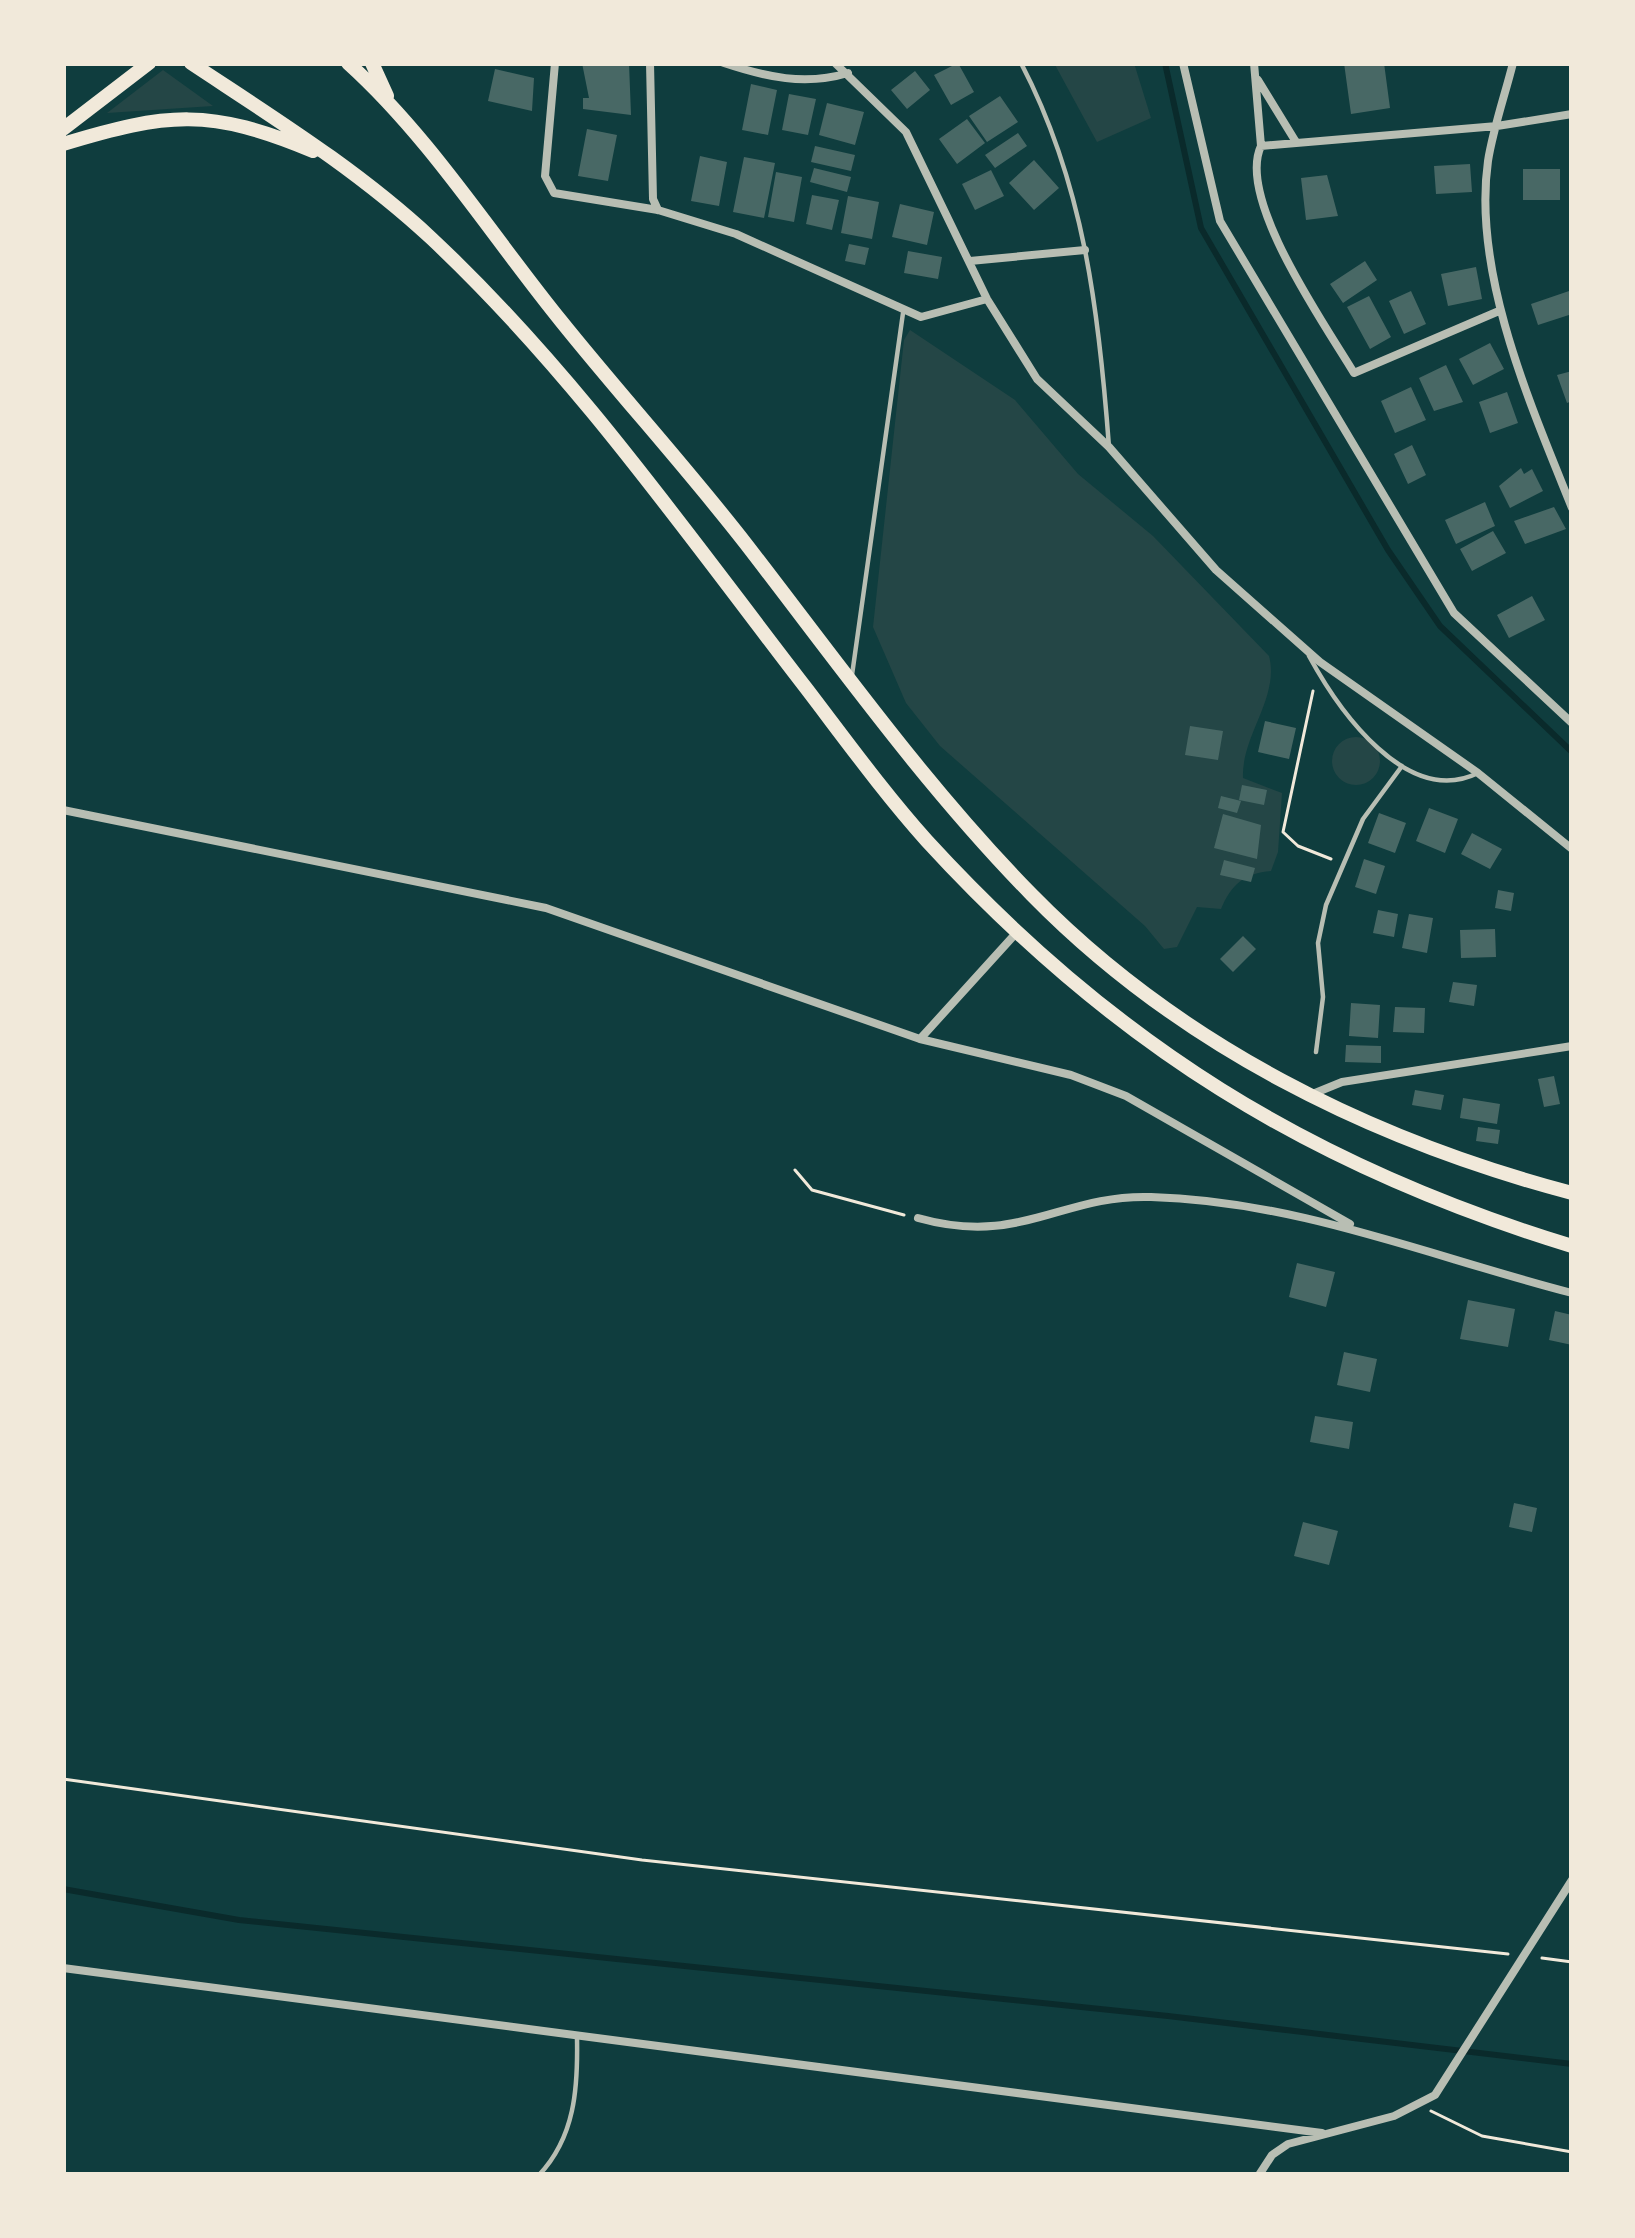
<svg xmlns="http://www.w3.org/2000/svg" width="1635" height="2238" font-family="'Fira Sans',sans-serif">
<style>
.green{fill:#244646}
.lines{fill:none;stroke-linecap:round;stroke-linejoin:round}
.stream{stroke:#0a2a2b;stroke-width:6}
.building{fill:#486865}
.path{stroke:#f1e9da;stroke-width:3}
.service{stroke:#b8beb3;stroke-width:4.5}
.minor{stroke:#b8beb3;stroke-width:8}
.trunk{stroke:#f1e9da;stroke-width:14}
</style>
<rect width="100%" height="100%" fill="#0f3d3e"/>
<!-- green -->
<path class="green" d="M 1054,63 L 1134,63 L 1151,118 L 1097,142 Z
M 163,70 L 213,106 L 107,113 Z
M 910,330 L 1015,400 L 1078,474 L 1153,536 L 1269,656 C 1280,697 1241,736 1243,778 L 1282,793 L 1278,852 L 1271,871 C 1244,873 1231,885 1221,909 L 1197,907 L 1177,947 L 1164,949 L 1145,926 L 940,746 L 906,703 L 873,627 L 904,340 Z
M1332 761a24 24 0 1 1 48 0a24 24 0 1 1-48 0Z"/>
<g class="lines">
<!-- stream -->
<path class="stream" d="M 1165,63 L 1201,228 L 1388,550 L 1440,626 L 1572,752
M 63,1889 L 239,1920 L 1168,2016 L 1572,2064"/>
</g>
<!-- building -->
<path class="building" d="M 582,63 L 629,63 L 631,115 L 583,109 L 583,98 L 589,98 Z
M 958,63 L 974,92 L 951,105 L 934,75 Z
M 1344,63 L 1384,63 L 1390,108 L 1351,114 Z
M 495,69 L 534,78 L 532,111 L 488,101 Z
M 915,71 L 930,90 L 907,109 L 891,90 Z
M 751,84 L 777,90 L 768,135 L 742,130 Z
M 789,94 L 816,99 L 808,135 L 782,130 Z
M 1000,96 L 1018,122 L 987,142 L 969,116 Z
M 827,103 L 864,112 L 855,145 L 819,135 Z
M 967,119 L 985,143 L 957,164 L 939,139 Z
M 587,129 L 617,135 L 608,181 L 578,176 Z
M 1018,133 L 1027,146 L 995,168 L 985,155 Z
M 815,146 L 855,155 L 851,171 L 811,162 Z
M 700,156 L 727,162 L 719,206 L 691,201 Z
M 744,157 L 775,163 L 764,218 L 733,212 Z
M 1034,160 L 1059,188 L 1034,210 L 1009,183 Z
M 1470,164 L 1472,192 L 1436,194 L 1434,166 Z
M 814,168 L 851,177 L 847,192 L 810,182 Z
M 1523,169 L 1560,169 L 1560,200 L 1523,200 Z
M 991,170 L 1004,196 L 975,210 L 962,184 Z
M 776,172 L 802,177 L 794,222 L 768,217 Z
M 1327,175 L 1338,216 L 1306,220 L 1301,178 Z
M 812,195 L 839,200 L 832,230 L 806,224 Z
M 848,196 L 879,202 L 872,239 L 841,233 Z
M 900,204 L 934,212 L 927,245 L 892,237 Z
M 849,244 L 869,248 L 865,265 L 845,261 Z
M 908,251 L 942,257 L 938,279 L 904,273 Z
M 1365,261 L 1377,280 L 1343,303 L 1330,284 Z
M 1476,267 L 1482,299 L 1448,306 L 1441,274 Z
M 1572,290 L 1572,314 L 1538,325 L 1531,304 Z
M 1411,291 L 1426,324 L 1404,334 L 1389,301 Z
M 1369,296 L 1391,337 L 1370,349 L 1347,307 Z
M 1490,343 L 1504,369 L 1473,385 L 1459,359 Z
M 1446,365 L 1463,402 L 1434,411 L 1419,378 Z
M 1572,371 L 1572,401 L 1567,403 L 1557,375 Z
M 1411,387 L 1426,420 L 1395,433 L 1381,401 Z
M 1507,392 L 1518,423 L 1490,433 L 1479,402 Z
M 1412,445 L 1426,475 L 1408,484 L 1394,454 Z
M 1521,468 L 1524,474 L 1532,469 L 1543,491 L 1510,508 L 1499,486 Z
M 1485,502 L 1495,526 L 1456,544 L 1445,520 Z
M 1554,507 L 1566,529 L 1525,544 L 1514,521 Z
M 1493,531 L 1506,553 L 1472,571 L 1460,549 Z
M 1532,596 L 1545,620 L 1509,638 L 1497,615 Z
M 1265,721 L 1296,728 L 1289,759 L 1258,752 Z
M 1190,726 L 1223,731 L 1218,760 L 1185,755 Z
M 1242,785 L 1267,790 L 1264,805 L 1239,800 Z
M 1221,796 L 1241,801 L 1237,813 L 1218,808 Z
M 1429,808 L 1458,819 L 1445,853 L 1416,841 Z
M 1379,813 L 1406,823 L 1395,853 L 1368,843 Z
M 1223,814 L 1261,825 L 1257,859 L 1214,848 Z
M 1472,833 L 1502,849 L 1490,869 L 1461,854 Z
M 1364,859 L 1385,866 L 1376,894 L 1355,887 Z
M 1224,860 L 1255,868 L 1251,882 L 1220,875 Z
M 1498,890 L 1514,893 L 1511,911 L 1495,908 Z
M 1378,910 L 1398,914 L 1394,937 L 1373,933 Z
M 1409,914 L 1433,918 L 1427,953 L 1402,948 Z
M 1495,929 L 1496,957 L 1461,958 L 1460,930 Z
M 1243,936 L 1256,949 L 1233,972 L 1220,959 Z
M 1453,982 L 1477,985 L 1474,1006 L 1449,1002 Z
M 1351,1003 L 1380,1005 L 1378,1038 L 1349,1036 Z
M 1395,1007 L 1425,1008 L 1424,1033 L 1393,1032 Z
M 1346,1045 L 1381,1046 L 1381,1063 L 1345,1062 Z
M 1554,1076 L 1560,1104 L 1544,1107 L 1538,1079 Z
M 1415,1090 L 1444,1095 L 1441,1110 L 1412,1105 Z
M 1463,1098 L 1500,1104 L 1497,1124 L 1460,1118 Z
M 1478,1127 L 1500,1130 L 1498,1144 L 1476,1141 Z
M 1297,1263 L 1335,1272 L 1326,1307 L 1289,1297 Z
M 1468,1300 L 1515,1309 L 1508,1347 L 1460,1339 Z
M 1555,1311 L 1572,1315 L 1572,1345 L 1549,1340 Z
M 1344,1352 L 1377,1359 L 1370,1392 L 1337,1385 Z
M 1315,1416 L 1353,1422 L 1349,1449 L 1310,1442 Z
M 1514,1503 L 1537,1508 L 1532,1532 L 1509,1527 Z
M 1303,1522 L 1338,1531 L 1329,1565 L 1294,1556 Z"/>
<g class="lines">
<!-- path -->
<path class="path" d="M 1313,691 L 1283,832 L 1298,846 L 1331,859
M 795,1170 L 812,1190 L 904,1215
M 63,1779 L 642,1860 L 1508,1954
M 1542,1958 L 1572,1962
M 1431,2111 L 1482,2136 L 1572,2152"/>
<!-- service -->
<path class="service" d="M 1021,63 C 1084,184 1099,312 1109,447
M 1309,656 C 1339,711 1407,808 1478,773
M 852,675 L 903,313
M 1316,1052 L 1323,997 L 1318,943 L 1326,905 L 1363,819 L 1402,766
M 539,2175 C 575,2137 578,2088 577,2038"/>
<!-- minor -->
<path class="minor" d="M 555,63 L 545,176 L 554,193 L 658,210 L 736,234 L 921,317 L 987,299
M 650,63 L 653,199 L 658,210
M 724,63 C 766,77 805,86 848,73
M 835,63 L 906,132 L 987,299 L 1037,379 L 1109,447 L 1216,570 L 1320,662 L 1478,773 L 1572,849
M 1183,63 L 1220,221 L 1454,613 L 1572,723
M 1254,63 L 1261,146
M 1513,63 C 1505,95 1493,129 1488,161 C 1472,273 1531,406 1572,508
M 1258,80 L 1296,142
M 970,261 L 1085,250
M 1499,311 L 1354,373 C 1326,326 1236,199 1261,146 L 1497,126 L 1572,114
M 63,810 L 546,908 L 920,1039 L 1018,931
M 920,1039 L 1071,1075 L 1126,1096 L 1350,1224
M 1315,1093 L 1342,1082 L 1572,1046
M 918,1218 C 1021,1247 1061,1194 1151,1197 C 1298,1201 1432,1257 1572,1293
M 63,1968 L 1322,2133
M 1259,2175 L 1272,2155 L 1288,2144 L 1394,2116 L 1435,2095 L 1572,1880"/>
<!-- trunk -->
<path class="trunk" d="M 191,63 C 274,118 358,170 431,238 C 574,372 687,534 806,688 C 845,739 884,793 927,841 C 1113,1044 1310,1166 1572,1246
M 348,63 C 430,137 492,236 561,321 C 622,397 687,468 746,544 C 838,663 926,787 1032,895 C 1179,1045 1371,1140 1572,1193
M 372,63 L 387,96
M 63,129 L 149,63
M 63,144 C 168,112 210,108 313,151"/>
</g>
<!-- border -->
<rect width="1635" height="2238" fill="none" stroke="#f1e9da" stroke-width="132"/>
</svg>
